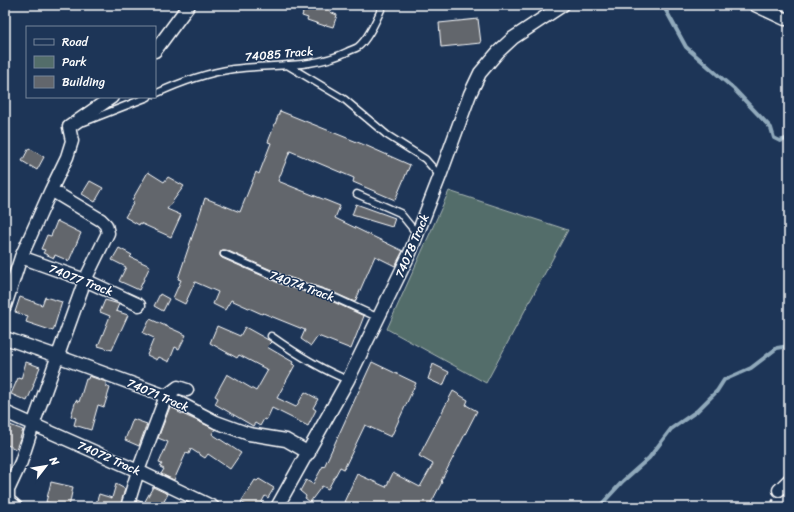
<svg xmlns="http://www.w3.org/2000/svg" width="794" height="512" font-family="Sriracha,sans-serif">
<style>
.green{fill:#536d6a;stroke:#a9b6b4}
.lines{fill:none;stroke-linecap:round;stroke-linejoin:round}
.stream{stroke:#90a9bb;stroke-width:4}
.building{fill:#62666c;stroke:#fff}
.lane-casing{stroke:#fff;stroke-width:9}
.street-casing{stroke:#fff;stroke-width:15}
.path{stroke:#fff;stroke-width:2.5;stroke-dasharray:3 3;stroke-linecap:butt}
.lane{stroke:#1d3557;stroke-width:6}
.street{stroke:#1d3557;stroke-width:12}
.labels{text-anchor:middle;stroke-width:3;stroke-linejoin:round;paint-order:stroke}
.street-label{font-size:12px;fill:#fff;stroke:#1d3557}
</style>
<rect width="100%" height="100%" fill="#1d3557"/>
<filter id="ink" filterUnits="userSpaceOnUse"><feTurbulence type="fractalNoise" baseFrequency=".025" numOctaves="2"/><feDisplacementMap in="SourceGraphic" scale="8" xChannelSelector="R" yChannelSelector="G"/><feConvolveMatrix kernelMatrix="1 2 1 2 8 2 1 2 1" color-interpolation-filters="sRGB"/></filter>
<g filter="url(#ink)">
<!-- green -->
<path class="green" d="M 449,191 L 568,230 L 486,383 L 387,329 Z"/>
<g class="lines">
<!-- stream -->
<path class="stream" d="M 663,5 L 686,47 L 734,89 L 771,128 L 774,138 L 780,141 L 789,138
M 599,507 L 623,481 L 649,458 L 671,429 L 697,411 L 717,391 L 724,380 L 751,368 L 777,348 L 789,346"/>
</g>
<!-- building -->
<path class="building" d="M 305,5 L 323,5 L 331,8 L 330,12 L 337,15 L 333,27 L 326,25 L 325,26 L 307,20 L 308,18 L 302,16 Z
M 478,19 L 481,43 L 441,47 L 439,23 Z
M 280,111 L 367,146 L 410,165 L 395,200 L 353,182 L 354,178 L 290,151 L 278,181 L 340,206 L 335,218 L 403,251 L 395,266 L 375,256 L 355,302 L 330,291 L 285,276 L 226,250 L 222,250 L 220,253 L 220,256 L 222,258 L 281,284 L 327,299 L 364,316 L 351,349 L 318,336 L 311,346 L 301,339 L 305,330 L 263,313 L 262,314 L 231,300 L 225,310 L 213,304 L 218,292 L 195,282 L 185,304 L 173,298 L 181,280 L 178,279 L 205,198 L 240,212 L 256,172 L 259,174 L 271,143 L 268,142 Z
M 29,148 L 44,157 L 37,170 L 22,161 Z
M 148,172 L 164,182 L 168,177 L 184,186 L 167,209 L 181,215 L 171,237 L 140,223 L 139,225 L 125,217 L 134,202 L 132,200 Z
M 90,181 L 103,188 L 95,202 L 82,194 Z
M 356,204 L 395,218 L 392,227 L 352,215 Z
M 57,221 L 81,233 L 69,261 L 55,255 L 54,258 L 43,253 L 45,250 L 41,249 L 47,235 L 51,236 Z
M 119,248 L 132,255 L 130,257 L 150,266 L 139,290 L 119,281 L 126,267 L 112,260 Z
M 160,294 L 169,299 L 163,311 L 154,306 Z
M 20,297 L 42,305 L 45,297 L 62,302 L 53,331 L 26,322 L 28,316 L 15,312 Z
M 105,300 L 119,304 L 116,311 L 128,315 L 112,350 L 98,346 L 110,316 L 100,312 Z
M 150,319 L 186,335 L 179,349 L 175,347 L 169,362 L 159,357 L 157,360 L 147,355 L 154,338 L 143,333 Z
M 217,326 L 240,336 L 245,327 L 272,342 L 267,347 L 293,362 L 292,364 L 295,365 L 277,398 L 296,407 L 305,392 L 318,399 L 313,408 L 316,410 L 308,426 L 272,408 L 268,417 L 266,420 L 264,419 L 260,426 L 255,423 L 253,426 L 215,404 L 218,398 L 215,396 L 227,374 L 256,391 L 268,370 L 239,355 L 237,358 L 210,343 Z
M 26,362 L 40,367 L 33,385 L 34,385 L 27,401 L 11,394 L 18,378 L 21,379 Z
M 372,362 L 416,383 L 391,437 L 365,425 L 344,469 L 340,467 L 328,489 L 322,486 L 310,502 L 305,498 L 306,496 L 300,491 L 306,480 L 313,484 L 323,466 L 324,467 Z
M 433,364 L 449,372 L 443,386 L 428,379 Z
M 89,376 L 106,382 L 106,386 L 110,388 L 104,407 L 98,405 L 91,430 L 74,425 L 76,418 L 71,416 L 76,400 L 79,402 L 86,379 L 88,379 Z
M 453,391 L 468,400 L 466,405 L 477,411 L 441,481 L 442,482 L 429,507 L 356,507 L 344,502 L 357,474 L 386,487 L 393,473 L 420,487 L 433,464 L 419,456 Z
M 170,407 L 179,411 L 178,412 L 215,429 L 212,434 L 241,453 L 230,469 L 208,454 L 205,458 L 191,449 L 189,454 L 186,453 L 174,480 L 161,474 L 164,469 L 160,467 L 162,464 L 159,463 L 168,442 L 158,438 Z
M 133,419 L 147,424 L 139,446 L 125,440 Z
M 5,423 L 23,430 L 16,449 L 5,444 Z
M 259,479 L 274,488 L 268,498 L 265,496 L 259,507 L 249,507 L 241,502 L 255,480 L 257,481 Z
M 51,482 L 73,487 L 69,507 L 46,502 Z
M 116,484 L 125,489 L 120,507 L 95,507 L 99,494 L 112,498 Z
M 153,487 L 168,494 L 161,507 L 135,507 L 137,500 L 144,503 Z"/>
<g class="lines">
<!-- lane casing -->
<g class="lane-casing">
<path id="lane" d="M 287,65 L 344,99 L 387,135 L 425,159 L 440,176
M 155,94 C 181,82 205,73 233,69 C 271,64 312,69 347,52 C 350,50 355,49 358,47 C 368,39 378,17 383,5
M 84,122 L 148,97
M 357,194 L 400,213 L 417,234
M 224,254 L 283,280 L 329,295 L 379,318
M 271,336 C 295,353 320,369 348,380"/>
</g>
<!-- street casing -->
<g class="street-casing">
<path id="street" d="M 755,5 L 785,19 L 789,19
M 155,51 L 189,5
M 21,257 L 85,280 L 139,305
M 5,306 L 21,257 L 51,190 L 67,157 L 72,141 L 69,127 L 112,97
M 5,338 L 57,356 L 166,396 L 216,422 L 249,434 L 286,440 L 309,453
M 5,412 L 138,471 L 213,507
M 779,490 L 789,480
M 16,507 L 8,500 L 8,490 L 21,462 L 33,425 L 85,280 L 108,233 L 106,225 L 101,220 L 51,190
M 127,507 L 138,471 L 166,396 L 178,387 L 187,390
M 277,507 L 348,380 L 410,253 L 440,176 L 470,94 L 480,73 L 498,52 L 513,38 L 563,5"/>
</g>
<!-- path -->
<path class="path" d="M 769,507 L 774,499"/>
<!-- lane -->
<use href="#lane" class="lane"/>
<!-- street -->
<use href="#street" class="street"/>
</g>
</g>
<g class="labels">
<!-- street labels -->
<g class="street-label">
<text transform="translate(279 54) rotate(-5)" y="4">74085 Track</text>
<text transform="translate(412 246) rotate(-67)" y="4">74078 Track</text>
<text transform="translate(81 280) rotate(21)" y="4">74077 Track</text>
<text transform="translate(302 286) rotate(20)" y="4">74074 Track</text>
<text transform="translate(158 395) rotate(23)" y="4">74071 Track</text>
<text transform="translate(109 458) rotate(24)" y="4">74072 Track</text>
</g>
</g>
<!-- margin -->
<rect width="794" height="512" fill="none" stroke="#1d3557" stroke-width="20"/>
<rect x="10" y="10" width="774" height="492" fill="none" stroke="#fff" stroke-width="1.5" filter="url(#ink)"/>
<!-- legend -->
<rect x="26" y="26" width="130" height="72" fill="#1d3557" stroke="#77869a"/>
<rect x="34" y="39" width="20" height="6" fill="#1d3557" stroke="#77869a"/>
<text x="62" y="46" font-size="12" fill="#ffffff">Road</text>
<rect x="34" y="56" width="20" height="12" fill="#536d6a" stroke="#77869a"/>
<text x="62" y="66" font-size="12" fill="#ffffff">Park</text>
<rect x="34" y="76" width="20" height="12" fill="#62666c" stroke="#77869a"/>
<text x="62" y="86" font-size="12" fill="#ffffff">Building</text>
<!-- north arrow -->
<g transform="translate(46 466) rotate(59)" stroke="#1d3557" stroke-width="3" paint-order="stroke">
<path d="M0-3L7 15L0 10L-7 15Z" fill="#ffffff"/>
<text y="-6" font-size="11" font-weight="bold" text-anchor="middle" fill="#ffffff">N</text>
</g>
</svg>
